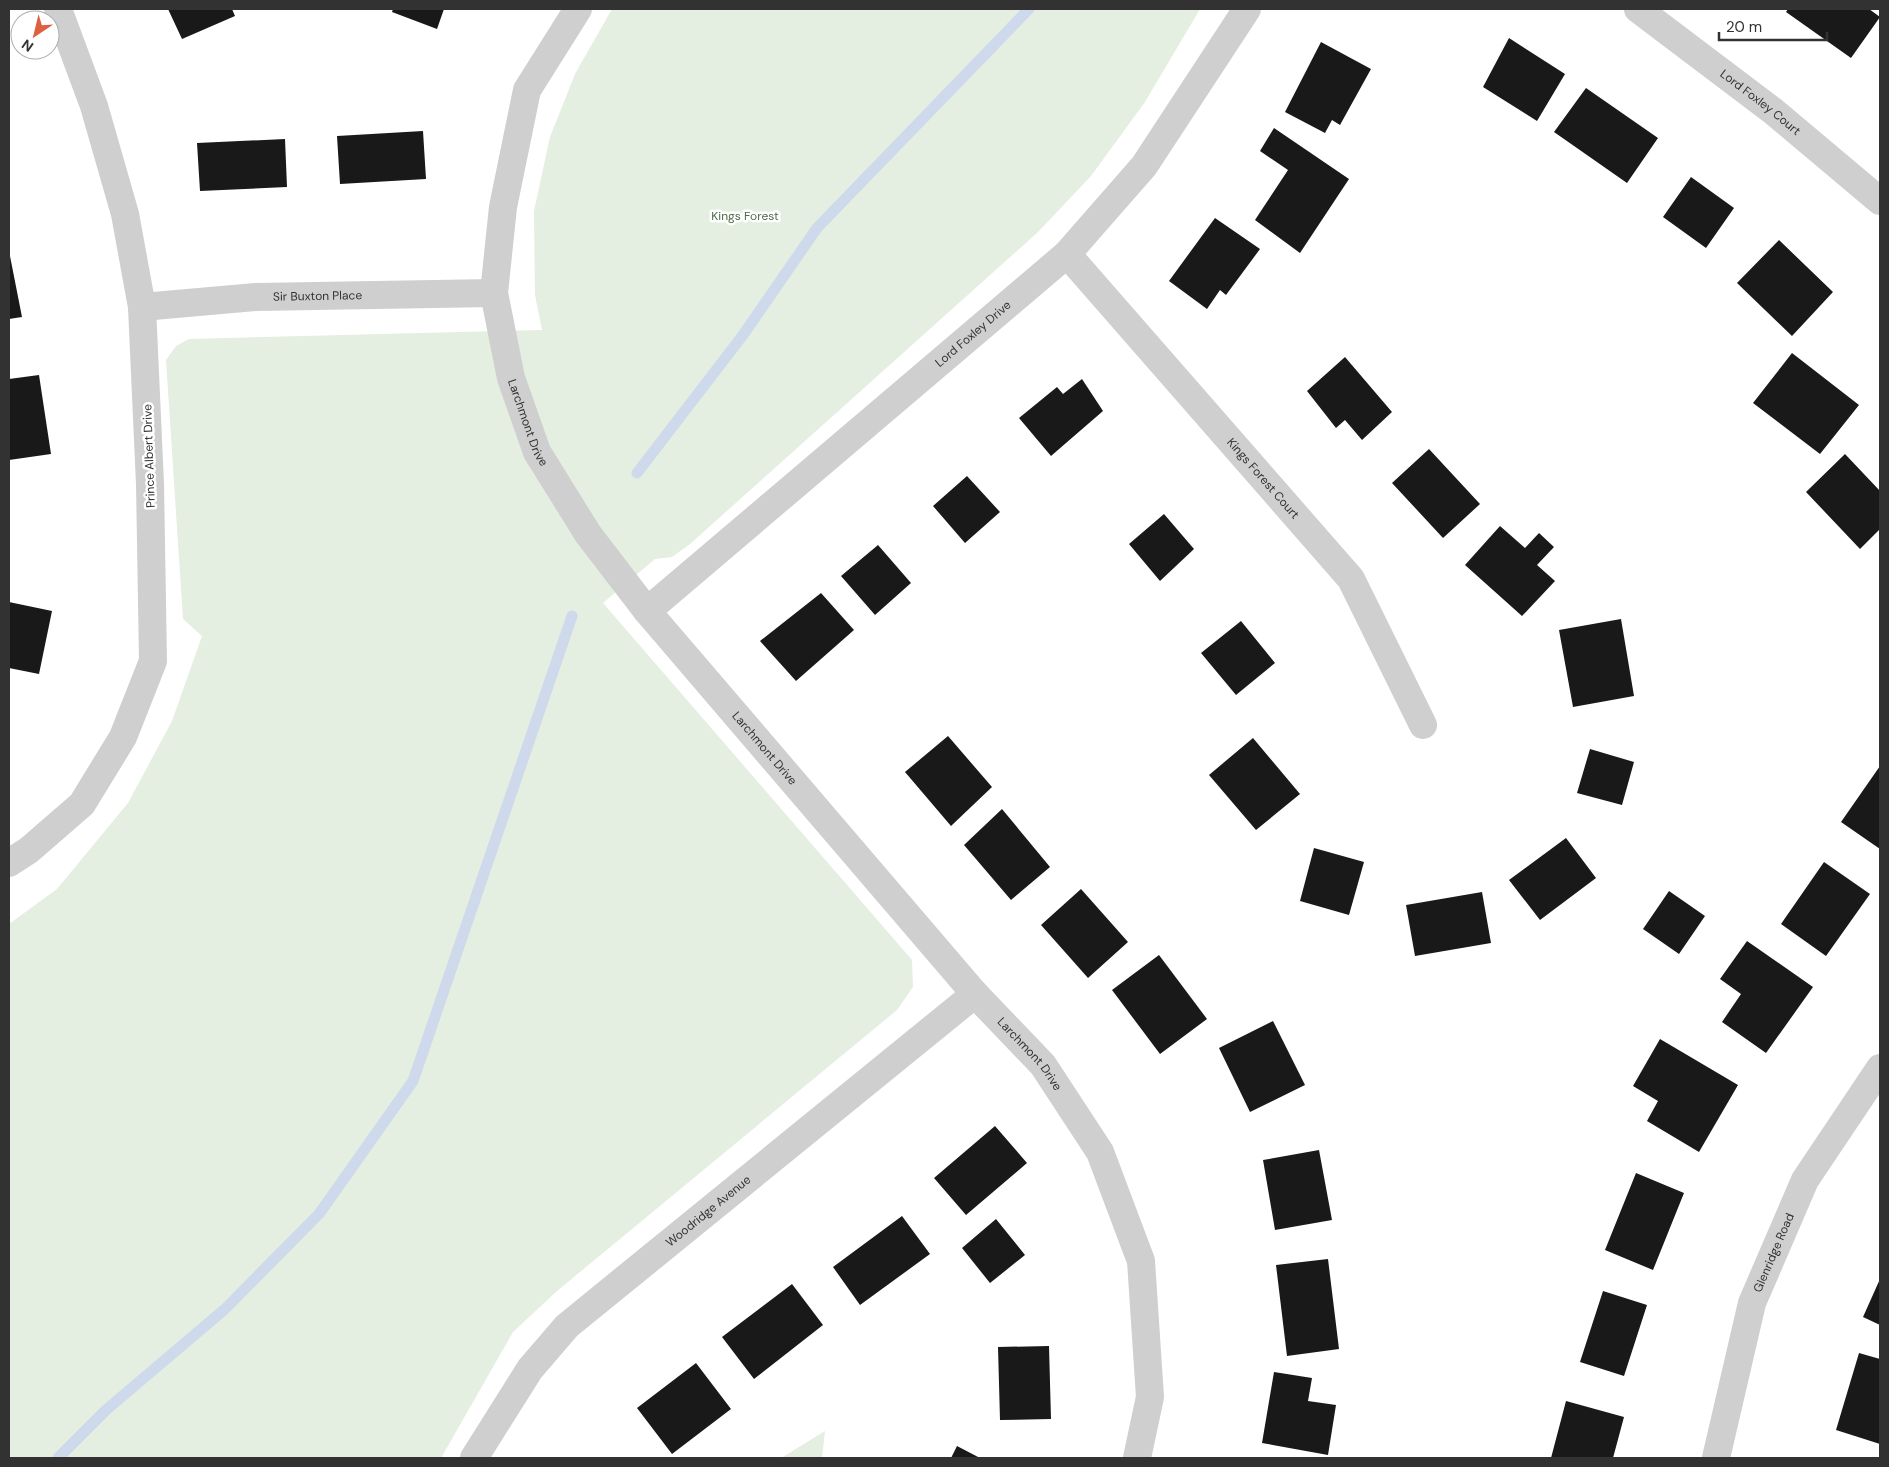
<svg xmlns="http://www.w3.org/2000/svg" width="1889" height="1467" font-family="'DM Sans',sans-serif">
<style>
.green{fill:#e4eee1}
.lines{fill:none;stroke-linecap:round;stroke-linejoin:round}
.stream{stroke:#cfd9ec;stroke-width:11}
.building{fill:#191919}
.minor{stroke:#cfcfcf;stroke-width:28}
.labels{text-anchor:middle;stroke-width:5;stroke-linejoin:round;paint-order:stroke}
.street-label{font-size:12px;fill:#323232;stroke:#fff}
.park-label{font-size:12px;fill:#496c41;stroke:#fff}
</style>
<rect width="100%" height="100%" fill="#fff"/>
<!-- green -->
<path class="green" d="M 612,9 L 1200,9 L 1145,102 L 1091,176 L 1038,232 L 690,544 L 672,557 L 655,559 L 603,603 L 912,960 L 913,987 L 897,1010 L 557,1291 L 513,1332 L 441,1458 L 9,1458 L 9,924 L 57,889 L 128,803 L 172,721 L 202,636 L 183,619 L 166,360 L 176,346 L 189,339 L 542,330 L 535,295 L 534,211 L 550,137 L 575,74 Z
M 825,1431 L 822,1458 L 781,1458 Z"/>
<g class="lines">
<!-- stream -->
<path class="stream" d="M 637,473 L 743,335 L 817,228 L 1029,9
M 58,1458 L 106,1410 L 225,1309 L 319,1214 L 413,1081 L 572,616"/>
</g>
<!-- building -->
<path class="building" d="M 168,9 L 232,9 L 235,16 L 182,39 Z
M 393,9 L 444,9 L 437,29 L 392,12 Z
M 1788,9 L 1869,9 L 1880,17 L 1851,58 L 1786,12 Z
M 1509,38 L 1565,74 L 1537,121 L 1483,87 Z
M 1321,42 L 1371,69 L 1340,125 L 1332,120 L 1325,133 L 1285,112 Z
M 1586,88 L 1658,138 L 1627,183 L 1554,132 Z
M 1274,128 L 1349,179 L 1300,253 L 1255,220 L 1288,170 L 1260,151 Z
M 423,131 L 426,179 L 340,184 L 337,136 Z
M 285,139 L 287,187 L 200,191 L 197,143 Z
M 1691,177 L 1734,208 L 1706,248 L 1663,217 Z
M 1215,218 L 1260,249 L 1226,295 L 1220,290 L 1207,309 L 1169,281 Z
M 1779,240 L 1833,292 L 1792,336 L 1737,283 Z
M 9,251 L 22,317 L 9,319 Z
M 1792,353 L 1859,405 L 1820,454 L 1753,403 Z
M 1345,357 L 1392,412 L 1362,440 L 1345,420 L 1336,428 L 1307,391 Z
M 39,375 L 51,454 L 9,460 L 9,379 Z
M 1082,379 L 1103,411 L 1051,456 L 1019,418 L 1057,387 L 1063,394 Z
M 1429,449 L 1480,504 L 1443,538 L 1392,483 Z
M 1845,454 L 1880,491 L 1880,529 L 1860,549 L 1806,492 Z
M 967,476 L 1000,512 L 965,543 L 933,506 Z
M 1164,514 L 1194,549 L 1160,581 L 1129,544 Z
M 1500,526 L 1525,548 L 1539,533 L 1554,547 L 1537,565 L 1555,581 L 1522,616 L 1465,565 Z
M 878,545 L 911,583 L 875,615 L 841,576 Z
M 821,593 L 854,630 L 796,681 L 760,641 Z
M 9,602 L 52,611 L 39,674 L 9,668 Z
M 1621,619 L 1634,696 L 1573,707 L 1559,630 Z
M 1241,621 L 1275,663 L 1236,695 L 1201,653 Z
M 948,736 L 992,787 L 951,826 L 905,772 Z
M 1253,738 L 1300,794 L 1256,830 L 1209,775 Z
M 1590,749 L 1634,762 L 1622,805 L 1577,793 Z
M 1880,766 L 1880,849 L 1841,822 Z
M 1002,809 L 1050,867 L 1011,900 L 964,845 Z
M 1566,838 L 1596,878 L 1540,920 L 1509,880 Z
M 1314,848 L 1364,862 L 1349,915 L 1300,901 Z
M 1824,862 L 1870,894 L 1826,956 L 1781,924 Z
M 1081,889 L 1128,942 L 1088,978 L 1041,925 Z
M 1669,891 L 1705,916 L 1679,954 L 1643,929 Z
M 1482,892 L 1491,943 L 1415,956 L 1406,905 Z
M 1747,941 L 1813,987 L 1766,1053 L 1722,1022 L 1741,994 L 1720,979 Z
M 1159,955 L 1207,1019 L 1160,1054 L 1112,990 Z
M 1273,1021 L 1305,1085 L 1250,1112 L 1219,1048 Z
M 1660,1039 L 1738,1085 L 1699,1152 L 1647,1121 L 1658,1101 L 1633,1086 Z
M 995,1126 L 1027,1163 L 966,1215 L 934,1178 Z
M 1319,1150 L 1332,1220 L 1275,1230 L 1263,1160 Z
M 1636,1173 L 1684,1193 L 1653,1270 L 1605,1250 Z
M 902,1216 L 930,1254 L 860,1305 L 833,1267 Z
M 996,1219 L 1025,1255 L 990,1283 L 962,1248 Z
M 1328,1259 L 1339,1349 L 1287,1356 L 1276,1265 Z
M 1880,1279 L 1880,1325 L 1863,1317 Z
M 792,1284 L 823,1325 L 754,1379 L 722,1337 Z
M 1603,1291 L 1647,1305 L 1624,1376 L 1580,1362 Z
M 1049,1346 L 1051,1419 L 1000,1420 L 998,1347 Z
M 1859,1353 L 1880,1359 L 1880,1444 L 1836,1430 Z
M 696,1363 L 731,1409 L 672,1454 L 637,1408 Z
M 1274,1372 L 1312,1378 L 1308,1401 L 1336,1405 L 1328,1455 L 1262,1443 Z
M 1566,1401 L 1624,1417 L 1613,1458 L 1551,1458 Z
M 957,1446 L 980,1458 L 951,1458 Z"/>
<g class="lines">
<!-- minor -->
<g class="minor">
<path id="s1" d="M 578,9 L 527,90 L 503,207 L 494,293 L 511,378 L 537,452 L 588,534 L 647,611 L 975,994 L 1043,1065 L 1100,1152 L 1141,1261 L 1150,1397 L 1137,1458"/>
<path id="s2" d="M 1638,9 L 1773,111 L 1880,201"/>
<path id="s3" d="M 1067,254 L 1351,579 L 1423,725"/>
<path id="s4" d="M 142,307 L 256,297 L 494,293"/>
<path id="s5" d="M 647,611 L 1067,254 L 1144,166 L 1247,9"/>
<path d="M 9,863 L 29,850 L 82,804 L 123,737 L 153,661 L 150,484 L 142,307 L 125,214 L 94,106 L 58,9"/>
<path id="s6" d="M 474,1458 L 530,1369 L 567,1326 L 975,994"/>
<path id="s7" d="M 1716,1458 L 1752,1303 L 1805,1180 L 1880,1068"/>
</g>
</g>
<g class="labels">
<!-- street labels -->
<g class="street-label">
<text dy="4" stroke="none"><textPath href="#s2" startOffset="154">Lord Foxley Court</textPath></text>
<text dy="4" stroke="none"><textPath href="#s4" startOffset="176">Sir Buxton Place</textPath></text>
<text dy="4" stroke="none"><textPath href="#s5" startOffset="428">Lord Foxley Drive</textPath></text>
<text dy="4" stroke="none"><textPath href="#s1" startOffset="436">Larchmont Drive</textPath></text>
<text transform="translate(149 456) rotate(-92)" y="4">Prince Albert Drive</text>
<text dy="4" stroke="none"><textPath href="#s3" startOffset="298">Kings Forest Court</textPath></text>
<text dy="4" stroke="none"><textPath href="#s1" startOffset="841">Larchmont Drive</textPath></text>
<text dy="4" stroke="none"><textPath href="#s1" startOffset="1246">Larchmont Drive</textPath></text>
<text dy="4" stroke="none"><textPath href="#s6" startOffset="344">Woodridge Avenue</textPath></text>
<text dy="4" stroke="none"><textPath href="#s7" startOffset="214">Glenridge Road</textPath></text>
</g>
<!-- park labels -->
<g class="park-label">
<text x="745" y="220">Kings Forest</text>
</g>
</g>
<!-- border -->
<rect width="1889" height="1467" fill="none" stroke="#323232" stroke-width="20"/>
<!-- north arrow -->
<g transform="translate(35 35) rotate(215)"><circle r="24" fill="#ffffff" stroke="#adadad"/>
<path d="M0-4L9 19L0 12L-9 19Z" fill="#dd6040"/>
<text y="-8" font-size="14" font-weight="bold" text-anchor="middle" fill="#323232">N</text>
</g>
<!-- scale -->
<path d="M1719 32v8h108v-8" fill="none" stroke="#323232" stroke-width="2.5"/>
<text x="1726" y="32" font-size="15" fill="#323232" stroke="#ffffff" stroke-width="4" paint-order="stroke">20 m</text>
</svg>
